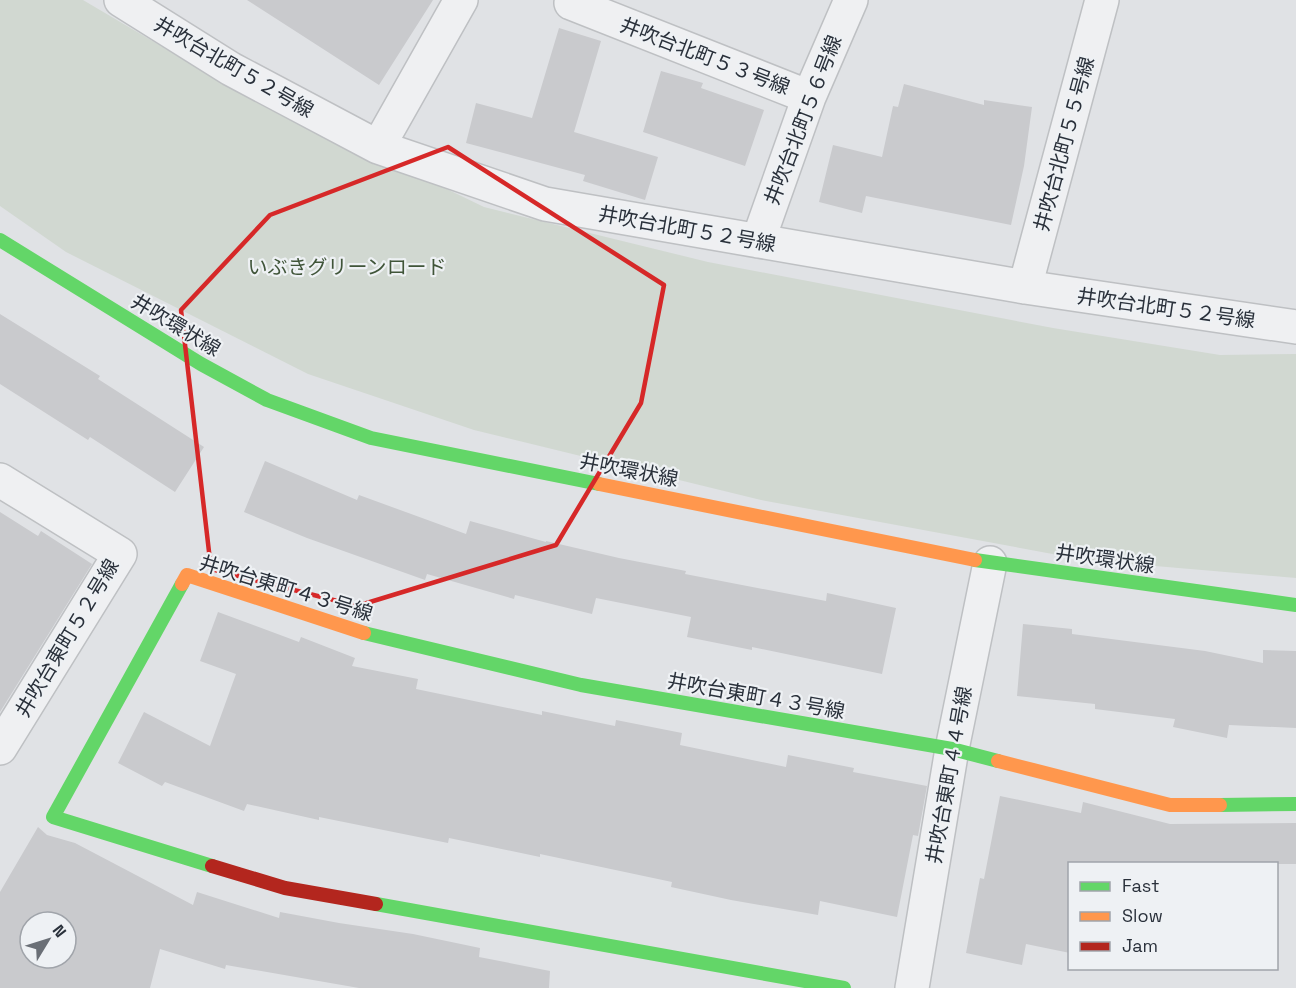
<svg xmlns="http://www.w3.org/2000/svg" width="1296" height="988" font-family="'Space Grotesk','Noto Sans JP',sans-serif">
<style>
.green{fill:#d1d8d1}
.building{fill:#c9cacd;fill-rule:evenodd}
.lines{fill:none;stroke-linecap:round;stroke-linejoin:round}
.street-casing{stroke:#bec0c3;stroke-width:36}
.street{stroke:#eff0f2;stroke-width:33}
.fast{stroke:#63d668;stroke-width:14}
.slow{stroke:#ff974d;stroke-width:14}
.jam{stroke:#b3261e;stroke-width:14}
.marked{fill:none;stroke:#d62828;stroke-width:4.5;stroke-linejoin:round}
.labels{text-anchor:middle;stroke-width:4.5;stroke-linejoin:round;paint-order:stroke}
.street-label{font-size:20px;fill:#2a313b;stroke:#eef1f4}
.park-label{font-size:20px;fill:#405539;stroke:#eef1f4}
</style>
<rect width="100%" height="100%" fill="#e0e2e5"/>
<!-- green -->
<path class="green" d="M 0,0 L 83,0 L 205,72 L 484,207 L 708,262 L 1053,328 L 1220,355 L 1296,354 L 1296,578 L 1085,560 L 761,500 L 474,430 L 308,374 L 66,252 L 0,206 Z"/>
<!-- building -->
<path class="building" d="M 247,0 L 433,0 L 379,85 Z
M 559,28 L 601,41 L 574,132 L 658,157 L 645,200 L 583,181 L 585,175 L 466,143 L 476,103 L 532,118 Z
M 661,71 L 703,83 L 701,88 L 764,110 L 745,166 L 643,132 Z
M 904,84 L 984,105 L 984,100 L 1032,107 L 1024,166 L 1011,225 L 866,196 L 862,213 L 819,202 L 833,145 L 882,157 L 893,106 L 898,107 Z
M 0,314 L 100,376 L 98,379 L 204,447 L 175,492 L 90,437 L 88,440 L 0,384 Z
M 265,461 L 357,500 L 359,495 L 466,534 L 470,521 L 546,542 L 546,541 L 619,558 L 686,571 L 685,574 L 826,601 L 827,593 L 896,608 L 882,674 L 752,647 L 752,650 L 687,637 L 691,617 L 596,598 L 592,614 L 515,595 L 514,599 L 427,574 L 425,580 L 307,538 L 244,512 Z
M 0,512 L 38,536 L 41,531 L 92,564 L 0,712 Z
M 218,612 L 299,642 L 301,637 L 355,658 L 352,666 L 418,679 L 416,689 L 542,715 L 542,711 L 615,726 L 616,720 L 682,733 L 680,745 L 786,767 L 788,755 L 854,768 L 853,772 L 927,786 L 918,836 L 913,835 L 897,917 L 820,901 L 818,915 L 731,900 L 671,887 L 672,882 L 540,854 L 540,857 L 449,838 L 448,843 L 319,817 L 319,820 L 247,804 L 244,811 L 165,782 L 162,786 L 118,763 L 144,712 L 210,746 L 236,674 L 200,661 Z
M 1023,624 L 1072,629 L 1072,634 L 1205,651 L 1263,663 L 1263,650 L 1296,651 L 1296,728 L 1229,725 L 1227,738 L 1173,727 L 1175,719 L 1095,709 L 1095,704 L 1017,696 Z
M 1000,796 L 1081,813 L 1083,802 L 1170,824 L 1296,823 L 1296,864 L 1070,864 L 1070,953 L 1026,944 L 1022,965 L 966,953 L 980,878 L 984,879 Z
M 38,827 L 47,835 L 75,843 L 193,905 L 197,892 L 279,918 L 280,912 L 339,923 L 413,934 L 480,948 L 479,957 L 550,971 L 549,988 L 359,988 L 226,965 L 225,969 L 160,949 L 150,988 L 0,988 L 0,892 ZM 30,922 L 66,922 L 66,958 L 30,958 Z"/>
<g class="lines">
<!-- street casing -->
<g class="street-casing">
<path id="street" d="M 121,0 L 231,69 L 378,147 L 545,204 L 1025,287 L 1296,327
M 573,0 L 571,3 L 809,97
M 378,147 L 461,0
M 758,241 L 809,97 L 851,0
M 1025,287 L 1102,0
M 0,480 L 120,554 L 0,748
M 912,988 L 952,749 L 990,563"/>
</g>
<!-- street -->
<use href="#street" class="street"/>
<!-- fast -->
<path class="fast" d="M 0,240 L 201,364 L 267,400 L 371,438 L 599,484
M 975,560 L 1296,605
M 182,584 L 53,817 L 212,866
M 364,633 L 581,685 L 952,749 L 998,761
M 1220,805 L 1296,804
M 376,904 L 844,988"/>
<!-- slow -->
<path class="slow" d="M 599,484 L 975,560
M 182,584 L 187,575 L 364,633
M 998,761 L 1170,805 L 1220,805"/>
<!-- jam -->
<path class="jam" d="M 212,866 L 285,888 L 376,904"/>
</g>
<!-- marked area -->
<path class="marked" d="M 448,147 L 664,285 L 641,403 L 556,545 L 357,606 L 211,569 L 181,310 L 270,215 Z"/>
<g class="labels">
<!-- street labels -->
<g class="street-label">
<text transform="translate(705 56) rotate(21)" y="7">井吹台北町５３号線</text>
<text transform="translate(234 67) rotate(30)" y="7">井吹台北町５２号線</text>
<text transform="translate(803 120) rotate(-69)" y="7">井吹台北町５６号線</text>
<text transform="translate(1064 144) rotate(-75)" y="7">井吹台北町５５号線</text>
<text transform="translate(687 229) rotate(10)" y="7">井吹台北町５２号線</text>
<text transform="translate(1166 308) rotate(8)" y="7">井吹台北町５２号線</text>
<text transform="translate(176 325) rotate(31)" y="7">井吹環状線</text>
<text transform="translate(629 470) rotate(11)" y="7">井吹環状線</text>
<text transform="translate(1105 559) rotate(8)" y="7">井吹環状線</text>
<text transform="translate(286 588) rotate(17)" y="7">井吹台東町４３号線</text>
<text transform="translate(67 638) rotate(-59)" y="7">井吹台東町５２号線</text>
<text transform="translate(756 696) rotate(10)" y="7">井吹台東町４３号線</text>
<text transform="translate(949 775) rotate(-80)" y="7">井吹台東町４４号線</text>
</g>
<!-- park labels -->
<g class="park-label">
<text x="347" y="274">いぶきグリーンロード</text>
</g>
</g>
<!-- legend -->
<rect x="1068" y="862" width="210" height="108" fill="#eef1f4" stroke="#a0a4aa" stroke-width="1.5"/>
<rect x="1080" y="882" width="30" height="9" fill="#63d668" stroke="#a0a4aa" stroke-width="1.5"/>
<text x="1122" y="892" font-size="18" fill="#2a313b">Fast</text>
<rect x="1080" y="912" width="30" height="9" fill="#ff974d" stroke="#a0a4aa" stroke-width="1.5"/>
<text x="1122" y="922" font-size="18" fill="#2a313b">Slow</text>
<rect x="1080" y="942" width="30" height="9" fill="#b3261e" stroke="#a0a4aa" stroke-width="1.5"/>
<text x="1122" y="952" font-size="18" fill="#2a313b">Jam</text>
<!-- north arrow -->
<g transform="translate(48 940) rotate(52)"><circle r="28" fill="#eef1f4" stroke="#a0a4aa" stroke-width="1.5"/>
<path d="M0-4.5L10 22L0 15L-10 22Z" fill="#6a6f76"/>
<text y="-9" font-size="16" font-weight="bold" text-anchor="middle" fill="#2a313b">N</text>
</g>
</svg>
